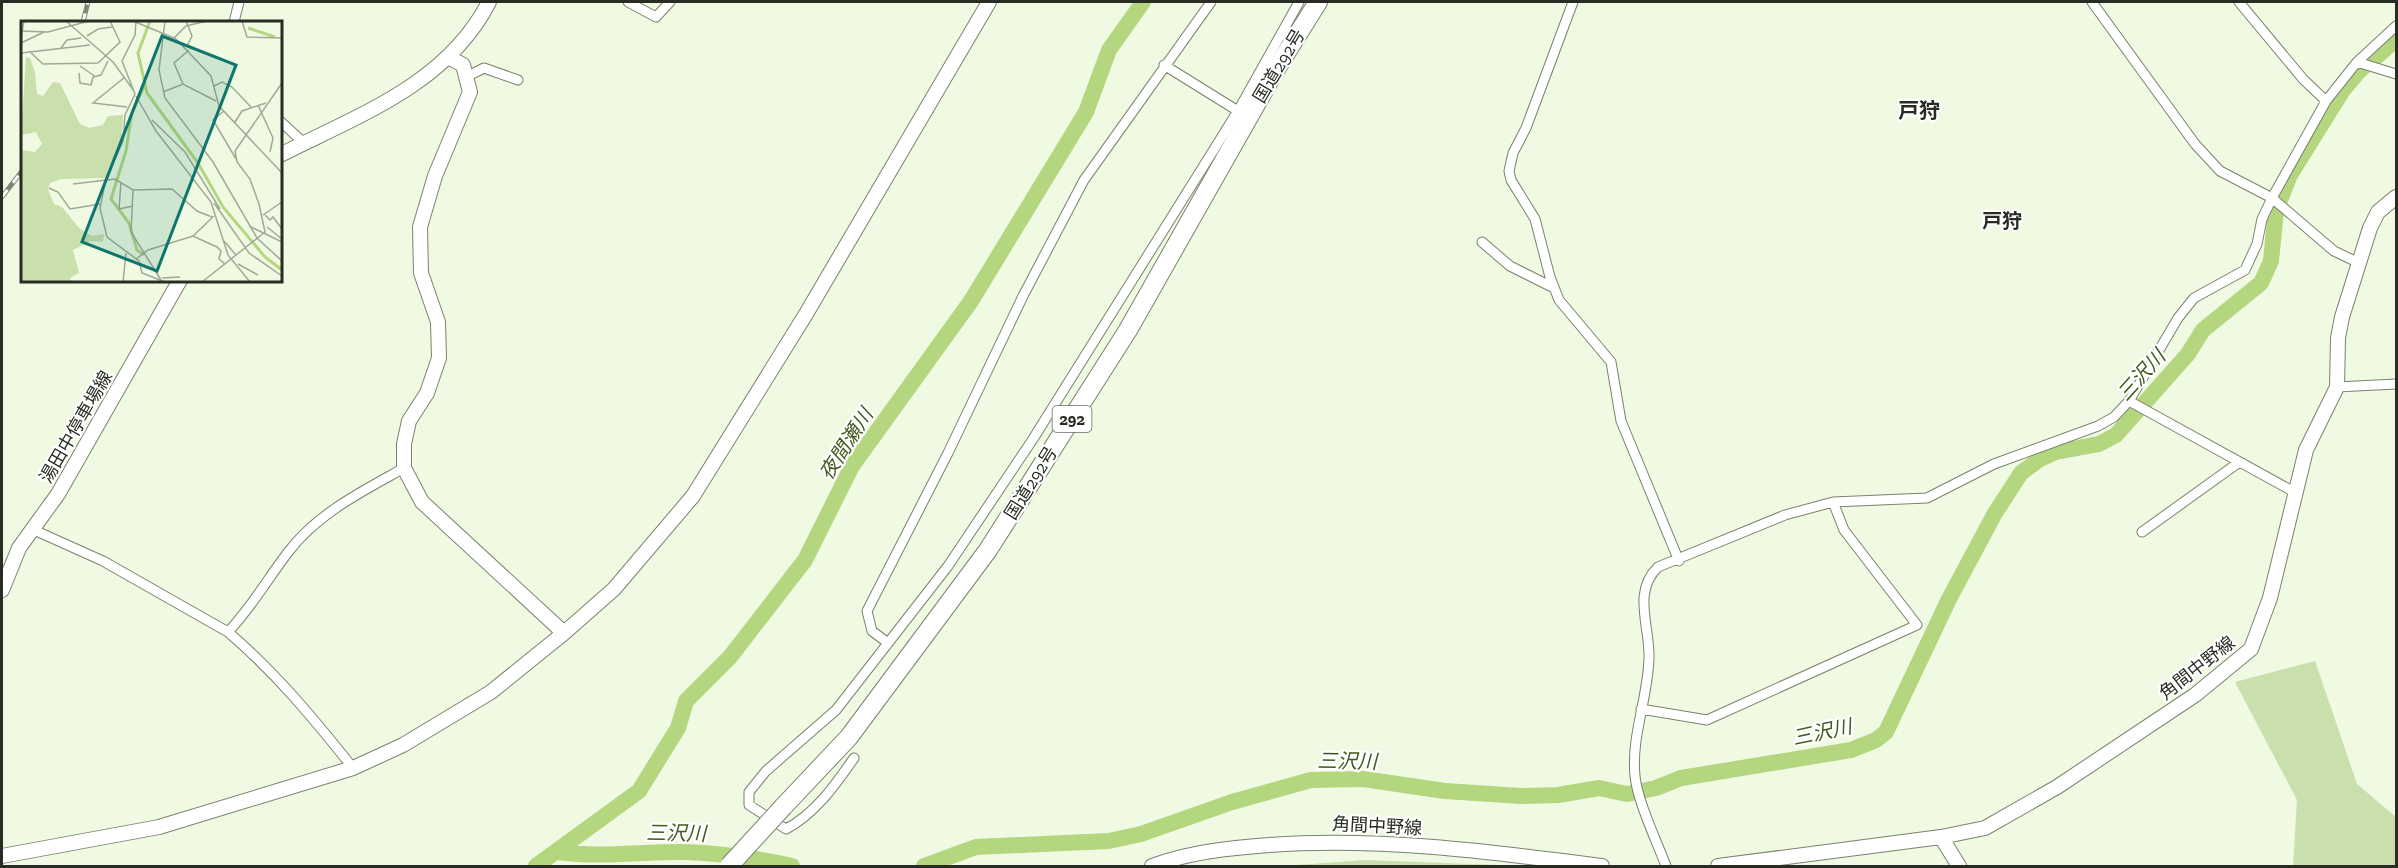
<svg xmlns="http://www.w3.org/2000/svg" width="2398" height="868" font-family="'Zilla Slab','Noto Sans JP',serif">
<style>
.green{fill:#cae0ac}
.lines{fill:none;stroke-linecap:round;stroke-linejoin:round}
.river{stroke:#b3d67f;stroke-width:16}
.street-casing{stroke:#79826d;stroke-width:11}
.secondary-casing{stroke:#79826d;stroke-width:16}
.highway-casing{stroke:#79826d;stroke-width:20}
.street{stroke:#fff;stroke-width:9}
.secondary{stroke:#fff;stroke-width:14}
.highway{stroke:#fff;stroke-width:18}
.rail-casing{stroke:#808677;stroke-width:5}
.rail{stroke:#fff;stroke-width:3;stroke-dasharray:9;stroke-linecap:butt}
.highway-bridge-casing{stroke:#79826d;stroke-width:20;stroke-linecap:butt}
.highway-bridge{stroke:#fff;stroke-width:18}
.labels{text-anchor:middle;stroke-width:4.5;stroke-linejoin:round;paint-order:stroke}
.shield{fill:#fff;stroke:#686b65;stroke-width:1.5}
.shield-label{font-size:16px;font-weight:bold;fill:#282c23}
.street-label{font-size:18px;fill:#282c23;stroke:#fff}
.neighbourhood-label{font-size:20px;font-weight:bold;fill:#282c23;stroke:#fff}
.water-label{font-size:20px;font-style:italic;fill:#44591d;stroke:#fff}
.quarter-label{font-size:21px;font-weight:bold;fill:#282c23;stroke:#fff}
.inset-river{fill:none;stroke:#b3d67f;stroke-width:3}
.inset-road{fill:none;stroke:#a0a896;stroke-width:1.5}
.view{fill:#0f766e;fill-opacity:0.15;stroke:#0f766e;stroke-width:3}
.inset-edge{fill:none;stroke:#282c23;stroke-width:3}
</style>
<rect width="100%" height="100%" fill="#f0fae2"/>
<!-- green -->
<path class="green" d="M 2315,661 L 2357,784 L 2396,817 L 2396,866 L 2293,866 L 2297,800 L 2235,682 Z
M 1366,860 L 1528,866 L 1529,866 L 1283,866 Z"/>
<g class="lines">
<!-- river -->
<path class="river" d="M 558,852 C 601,858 644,851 687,852 C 723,854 757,858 792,866
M 536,866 L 639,791 L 678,728 L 686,701 L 730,657 L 805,560 L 852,466 L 971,301 L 1086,112 L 1109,50 L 1143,2
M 924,866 L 976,847 L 1109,841 L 1141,834 L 1232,802 L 1311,780 L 1363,779 L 1445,791 L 1521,796 L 1558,795 L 1599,788 L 1627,794 L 1656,788 L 1681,778 L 1851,750 L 1876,740 L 1886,732 L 1949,599 L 1995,513 L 2021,473 L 2040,459 L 2056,452 L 2099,444 L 2116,435 L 2188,354 L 2203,330 L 2261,283 L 2271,261 L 2276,210 L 2290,175 L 2343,90 L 2359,71 L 2396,40"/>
<!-- street casing -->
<g class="street-casing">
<path id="street" d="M 628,2 L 656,17 L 670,2
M 1573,2 L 1526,128 L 1513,153 L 1509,171 L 1511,180 L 1535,219 L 1550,277 L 1559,300 L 1611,362 L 1621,421 L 1679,561
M 2092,2 L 2195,144 L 2220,171 L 2272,198 L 2334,251 L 2361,264
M 2239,2 L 2303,79 L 2326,101
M 234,22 L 239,2
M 2357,62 L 2396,74
M 1164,65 L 1238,111
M 466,77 L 484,68 L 518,80
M 280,121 L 304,143
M 1482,242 L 1510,266 L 1554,288
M 2337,387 L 2396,384
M 2129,401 L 2296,493
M 34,530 L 103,561 L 228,632 C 252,607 268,578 289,551 C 318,513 363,491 404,468
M 2142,532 L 2238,463
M 228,632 C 275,672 314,719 353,768
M 888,643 L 872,631 L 867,611 L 948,453 L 1023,296 L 1084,180 L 1211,2
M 1641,709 L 1707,720 L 1917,625 L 1844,530 L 1833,502
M 854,758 C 836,784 815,814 786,829 L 749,805 L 749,792 L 766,771 L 836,710 L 948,566 L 1033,439 L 1238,111 L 1299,2
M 1666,866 C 1657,842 1637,800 1635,776 C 1631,736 1648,698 1649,658 C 1650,626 1632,592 1658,567 L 1785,515 L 1833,502 L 1927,498 L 1994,464 L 2098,426 L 2114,417 L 2129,401 L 2178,318 L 2194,298 L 2245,270 L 2257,244 L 2262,219 L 2272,198 L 2326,101 L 2357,62 L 2396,26"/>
</g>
<!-- secondary casing -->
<g class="secondary-casing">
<path id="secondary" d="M 450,58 L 463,65 L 470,92 L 435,176 L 420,227 L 421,273 L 438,322 L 439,358 L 427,393 L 409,421 L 404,444 L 404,468 L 422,502 L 564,633
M 280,155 C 359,115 447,84 489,2
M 2,590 L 19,548 L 58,494 L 180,280
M 1941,837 L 1959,866
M 2,856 L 159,827 L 353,768 L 403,745 L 491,692 L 564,633 L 614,589 L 693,496 L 806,314 L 989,2
M 1152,866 C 1190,852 1229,848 1269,845 C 1380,837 1492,852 1602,866
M 1718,866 L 1941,837 L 1985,828 L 2057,787 L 2195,695 L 2251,649 L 2270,598 L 2306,450 L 2337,387 L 2338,338 L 2342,317 L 2370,228 L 2378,212 L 2396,197"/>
</g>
<!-- highway casing -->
<g class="highway-casing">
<path id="highway" d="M 783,807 L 849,737 L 988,550 L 1128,330 L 1276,69 L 1318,2"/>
</g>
<!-- street -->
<use href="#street" class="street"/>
<!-- secondary -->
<use href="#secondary" class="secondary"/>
<!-- highway -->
<use href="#highway" class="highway"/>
<!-- rail casing -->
<g class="rail-casing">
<path id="rail" d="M 83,22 L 88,2
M 2,197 L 22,171"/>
</g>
<!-- rail -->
<use href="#rail" class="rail"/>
<!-- highway-bridge casing -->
<g class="highway-bridge-casing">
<path id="highway-bridge" d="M 729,866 L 783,807"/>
</g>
<!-- highway-bridge -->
<use href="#highway-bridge" class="highway-bridge"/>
</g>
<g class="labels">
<!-- shield labels -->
<rect class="shield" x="1052.5" y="406" width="39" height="26" rx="4.5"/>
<g class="shield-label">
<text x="1072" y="425">292</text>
</g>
<!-- street labels -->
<g class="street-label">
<text transform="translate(1279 66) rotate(-59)" y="6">国道292号</text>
<text transform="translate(76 427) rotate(-60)" y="6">湯田中停車場線</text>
<text transform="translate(1031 483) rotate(-58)" y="6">国道292号</text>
<text transform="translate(2197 668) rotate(-38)" y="6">角間中野線</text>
<text transform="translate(1377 826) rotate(3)" y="6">角間中野線</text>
</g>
<!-- neighbourhood labels -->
<g class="neighbourhood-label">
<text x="2002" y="228">戸狩</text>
</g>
<!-- water labels -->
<g class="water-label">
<text transform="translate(2141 375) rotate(-48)" y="7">三沢川</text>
<text transform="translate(846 444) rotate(-57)" y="7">夜間瀬川</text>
<text transform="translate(1822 732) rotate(-12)" y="7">三沢川</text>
<text transform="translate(1347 761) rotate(1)" y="7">三沢川</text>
<text transform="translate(676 833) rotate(1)" y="7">三沢川</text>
</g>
<!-- quarter labels -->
<g class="quarter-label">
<text x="1919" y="118">戸狩</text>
</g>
</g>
<!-- overview -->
<g transform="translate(21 21)">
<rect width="261" height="261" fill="#f0fae2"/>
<path d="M 5,36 L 9,37 L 14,51 L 16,73 L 22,75 L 32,61 L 39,62 L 59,103 L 68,107 L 82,104 L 87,95 L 102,94 L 101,115 L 84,157 L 40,158 L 29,162 L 27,168 L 33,183 L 41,186 L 59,208 L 71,215 L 83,213 L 82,221 L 70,220 L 52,229 L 58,252 L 49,257 L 51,261 L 0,261 L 0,129 L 14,131 L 21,123 L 15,111 L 0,114 Z" fill="#cae0ac"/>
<path class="inset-river" d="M 129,0 L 117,32 L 126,72 L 177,142 L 202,186 L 244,236 L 261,249M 227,7 L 254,16M 123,234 L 116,229 L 108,202 L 90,178 L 105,130 L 111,91 L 124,63"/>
<path class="inset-road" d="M 45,0 L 92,41 L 113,70M 112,0 L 153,17 L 165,5 L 186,0M 115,0 L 114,14 L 101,40 L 114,73 L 104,94 L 102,120 L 85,158 L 79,187 L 86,216 L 118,240 L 121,252 L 144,261M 144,0 L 138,49 L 144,77 L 192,141 L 236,217 L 261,240M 165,0 L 171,15 L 166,25M 221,0 L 226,16 L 261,17M 0,10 L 27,11 L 68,0M 66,15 L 77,8 L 91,6M 154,17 L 190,55 L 198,85 L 261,152M 0,18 L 3,0M 0,22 L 23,11M 40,27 L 46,19 L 60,17M 8,30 L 22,43 L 77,42 L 99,21 L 89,0M 0,32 L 69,24M 59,45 L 75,56M 58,52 L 59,62 L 70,64 L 72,56 L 80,54 L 87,40M 104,56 L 72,82 L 106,86M 162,63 L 153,42 L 168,29M 193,65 L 201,61 L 211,66 L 230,86M 142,71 L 162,63 L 195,80M 115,75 L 135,110 L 190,181 L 207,234 L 229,261M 237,84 L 252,117 L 249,131M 203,90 L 192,99 L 215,138M 131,99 L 164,131 L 199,188M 214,101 L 221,90 L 245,82M 100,161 L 98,188 L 112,185M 52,163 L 94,158 L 112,169 L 151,168 L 176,190 L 191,196M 28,167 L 37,171 L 49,188 L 79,183M 112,170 L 110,211 L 140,259M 193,182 L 228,232 L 261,255M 242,194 L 261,181M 244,194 L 249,199 L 252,196 L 261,208M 228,205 L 261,221M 246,206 L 261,218M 172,215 L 193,195M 203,220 L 215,234M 115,238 L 127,229 L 172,215 L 196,226 L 200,230 L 198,238 L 204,243M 217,243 L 237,254M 141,257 L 159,256M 102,261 L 105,232M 181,261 L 244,211 L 238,183 L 229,158 L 216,141 L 214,130 L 261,62"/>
<path class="view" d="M 141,15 L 215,44 L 136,250 L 61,221 Z"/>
<rect width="261" height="261" class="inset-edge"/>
</g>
<!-- border -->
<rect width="2398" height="868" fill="none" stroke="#282c23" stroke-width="6"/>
</svg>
